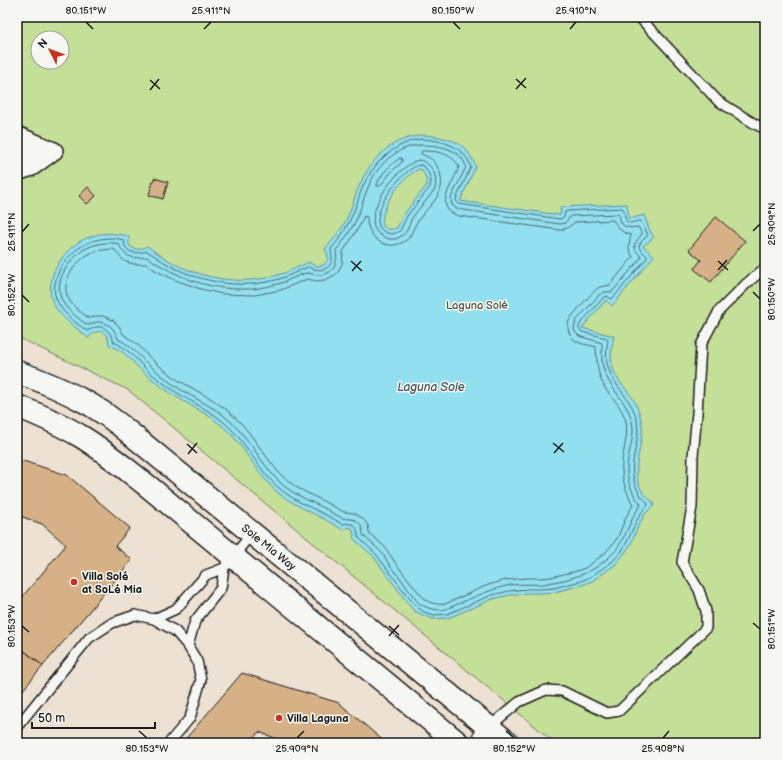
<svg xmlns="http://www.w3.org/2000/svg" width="782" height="760" font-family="'Balsamiq Sans',sans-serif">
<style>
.green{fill:#c4df97;stroke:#707e5a;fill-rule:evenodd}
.water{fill:#91dfef;stroke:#62919b;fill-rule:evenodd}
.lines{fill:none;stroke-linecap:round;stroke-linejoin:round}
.shore{stroke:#4b6a70;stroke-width:1}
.building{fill:#d6b188;stroke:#1c1c1c}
.lane-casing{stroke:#1c1c1c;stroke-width:12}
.street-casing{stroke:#1c1c1c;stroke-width:20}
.secondary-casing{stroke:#1c1c1c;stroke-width:25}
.lane{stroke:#f6f6f2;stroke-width:9}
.street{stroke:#f6f6f2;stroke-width:17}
.secondary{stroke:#f6f6f2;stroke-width:22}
.ticks{fill:none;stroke:#1c1c1c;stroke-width:1.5}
.poi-dot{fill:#c8321e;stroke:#f6f6f2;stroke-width:1.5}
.labels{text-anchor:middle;stroke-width:3;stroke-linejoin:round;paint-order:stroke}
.park-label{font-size:11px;fill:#4e5641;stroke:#f6f6f2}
.street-label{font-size:11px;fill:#1c1c1c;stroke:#f6f6f2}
.poi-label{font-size:11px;font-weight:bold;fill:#1c1c1c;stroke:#f6f6f2;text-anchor:start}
.water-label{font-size:12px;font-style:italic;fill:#3f565b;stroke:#f6f6f2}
.neatline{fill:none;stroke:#1c1c1c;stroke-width:1.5}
.ticks-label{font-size:10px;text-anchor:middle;fill:#1c1c1c}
</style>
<rect width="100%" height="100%" fill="#ece1d2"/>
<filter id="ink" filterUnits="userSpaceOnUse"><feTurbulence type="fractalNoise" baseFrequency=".025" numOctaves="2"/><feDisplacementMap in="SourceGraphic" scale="8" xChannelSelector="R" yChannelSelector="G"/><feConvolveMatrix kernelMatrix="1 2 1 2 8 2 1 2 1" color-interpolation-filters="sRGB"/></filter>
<g filter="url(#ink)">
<!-- green -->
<path class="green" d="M 17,17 L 765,17 L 765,743 L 555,743 L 128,390 L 17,337 ZM 38,38 L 62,38 L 62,62 L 38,62 Z"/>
<!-- water -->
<path class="water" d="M 420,135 C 437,136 457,138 468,152 C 471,156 473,161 476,166 L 460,201 L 560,215 L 561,207 L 627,204 L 629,219 L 644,215 L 649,229 L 654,237 L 643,246 L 654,256 L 612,306 L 606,300 L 582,328 L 614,336 C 610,352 609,368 620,382 C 626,390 634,398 637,407 C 641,416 643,426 642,434 C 640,455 630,474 644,494 C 647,498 652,501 655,504 L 645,514 L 639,524 L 631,544 L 624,554 L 615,565 L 592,581 L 582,585 L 555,592 L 542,593 L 527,593 L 510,595 L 493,599 L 448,618 L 433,619 L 423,615 L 414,611 L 407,602 L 373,556 L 353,538 L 354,535 L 353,529 L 348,527 L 343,530 C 322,516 297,508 277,492 C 258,475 247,451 229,432 C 211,414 189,406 169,392 C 159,385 149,377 140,369 C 129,358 124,351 109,345 C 108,330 98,327 88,338 C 75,326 55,315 51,297 C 47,277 61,253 79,242 C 83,239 90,237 96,235 C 106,232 119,234 129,236 L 129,245 C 135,251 140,250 147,246 C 158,254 169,261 181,267 C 211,280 246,285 278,275 C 288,272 299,267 309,262 C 320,272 334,262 325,249 C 334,239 343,228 348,216 C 353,205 355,194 360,184 C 369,164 384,146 405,139 C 410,137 415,137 420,135 ZM 419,169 L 422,170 C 425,175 427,180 427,185 L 404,214 L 397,228 C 374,236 384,208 390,198 C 397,187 407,175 419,169 Z"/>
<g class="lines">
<!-- shore -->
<path class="shore" d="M 421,139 C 441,140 464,145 471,167 L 456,199 L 457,202 L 459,204 L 560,219 L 564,217 L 565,212 L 567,211 L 622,208 L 624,210 C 627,228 627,222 641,221 L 648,235 L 641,242 L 639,246 L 640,249 L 647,256 L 647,258 L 613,298 L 611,299 L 607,296 L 603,298 L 580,324 C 578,327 579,330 582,332 L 607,338 L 608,339 C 607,348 605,358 608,367 C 614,388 633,399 637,421 C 641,440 630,457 633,476 C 634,482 637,491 641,496 C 644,500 647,501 648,505 L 641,513 L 636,522 L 627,542 L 621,552 L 612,562 L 590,577 L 581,581 L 554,588 L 542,589 L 527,589 L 509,591 L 492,595 L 447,614 L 434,615 L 424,612 L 417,607 L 410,599 L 376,554 L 358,537 C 358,526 354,522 342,524 C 322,511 297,504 279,488 C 260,472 250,449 233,431 C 215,411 191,403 170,388 C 161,381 152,375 144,367 C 133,356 128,349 114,342 C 111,334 106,325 96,327 C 93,328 90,330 87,331 C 75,322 61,313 56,298 C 52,289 56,278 60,269 C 73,246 98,233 124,240 C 125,242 124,244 125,246 C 129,255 141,253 147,251 C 158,258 168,265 179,270 C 209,284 247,289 279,279 C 289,276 298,271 308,267 C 316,271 331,272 332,259 C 332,255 331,252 331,249 C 339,240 346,229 351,218 C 356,208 359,196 363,186 C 372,167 386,151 406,143 C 410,141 416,140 421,139 Z
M 421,145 C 438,145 461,148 466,167 L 451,198 L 452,205 L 457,209 L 560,224 L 565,223 L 571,216 L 618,214 C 621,219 619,214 620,220 C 623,229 631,228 638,227 L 642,234 C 635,243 630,246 641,256 L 641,258 L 612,292 L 604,292 L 599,295 L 576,321 L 574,328 L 575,332 L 579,336 L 602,343 C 602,351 601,359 603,367 C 608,388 627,400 632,421 C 636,437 627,453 627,469 C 627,479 631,490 636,498 C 638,501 640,502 641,505 C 632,515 629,529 622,540 C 619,547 613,554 607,559 C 592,572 582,575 564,580 C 557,581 550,583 543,584 C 531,585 518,583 506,586 C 485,591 466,601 446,609 C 438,611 428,609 420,604 C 414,599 410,591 405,585 C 401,578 395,572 390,566 C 387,561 384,555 380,551 C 375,545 369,542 364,536 C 362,532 363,527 359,523 C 353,517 347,520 342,518 C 337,516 331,512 326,509 C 312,502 297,496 284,486 C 264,469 254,445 236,427 C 218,407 195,400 174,385 C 165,378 156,371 148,364 C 138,355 130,345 118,339 C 115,329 108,321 96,322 C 93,323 90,325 87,325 C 77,317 63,308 60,295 C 56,278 70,259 83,250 C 93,244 108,241 119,244 C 124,258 134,259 147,257 C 176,276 203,288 238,289 C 243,289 248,289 253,289 C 261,288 270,286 278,284 C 287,282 297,275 306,273 C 310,273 314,275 318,275 C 334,275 338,263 336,250 C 344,242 350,231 355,222 C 360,212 363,200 367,190 C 374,171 389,153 409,147 C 413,146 417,145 421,145 Z
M 423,151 C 437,151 451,153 459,166 C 456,181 430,208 459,216 L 560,230 L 567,228 L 575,222 L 613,220 C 620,230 619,231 631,235 C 629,245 627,248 633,257 L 610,285 C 606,286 602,286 598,288 C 593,291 572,315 569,321 C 567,326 568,332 571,336 C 576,345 588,344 596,347 C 597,364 597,376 607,391 C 615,401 623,409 626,422 C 628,433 625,444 623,455 C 619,475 625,488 633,505 L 626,517 L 618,537 L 612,545 L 604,554 L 585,568 L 577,571 L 551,577 L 541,578 L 526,578 L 506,580 L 488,585 L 445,604 C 437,605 430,603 424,599 L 396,564 L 385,547 L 369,533 L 368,525 L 362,518 L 354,513 L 344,512 L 296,487 L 280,474 L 269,460 L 250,434 L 241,423 L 227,410 L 213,400 L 178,380 L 166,371 L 151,359 L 138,345 L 123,334 L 119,326 L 113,320 L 103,316 L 97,316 L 89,318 L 88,318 C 80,311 70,305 67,295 C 62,281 75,263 86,256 C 94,250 104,250 113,249 L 115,250 L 121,258 L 126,262 L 134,264 L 146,264 L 155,270 L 175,280 L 201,289 L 222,294 L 255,295 L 281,290 L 307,279 L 316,281 L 325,280 L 335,275 L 338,272 L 342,264 L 343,252 L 360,225 L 364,216 L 367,217 C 366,237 386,253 405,241 C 412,237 413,227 418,221 C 429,204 447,195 440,173 C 436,162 432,158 421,154 L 421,152 Z
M 400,158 L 402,159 L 402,162 L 392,171 L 380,186 L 377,186 L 377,184 C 382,173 390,165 400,158 Z
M 419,160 C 432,162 438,177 435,189 C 428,199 419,208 412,218 C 409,224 408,233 401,236 C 396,240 390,240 384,237 C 353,224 397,164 419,160 Z
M 420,165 L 425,167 L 429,174 L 431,181 L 430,187 L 407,216 L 400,231 C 394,234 391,235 385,232 C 362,221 402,167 420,165 Z"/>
</g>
<!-- building -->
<path class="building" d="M 154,178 L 168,182 L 163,199 L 149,195 Z
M 88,187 L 96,196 L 87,204 L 79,196 Z
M 716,217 L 745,241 L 711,282 L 694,269 L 701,260 L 689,250 Z
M 17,459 L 67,475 L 130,528 L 115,546 L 132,560 L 43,666 L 17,645 L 17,603 L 66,545 L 42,524 L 17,515 Z
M 17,645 L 43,666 L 17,697 Z
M 242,673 L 339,703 L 386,743 L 288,743 L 259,732 L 249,743 L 182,743 Z"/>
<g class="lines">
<!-- lane casing -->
<g class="lane-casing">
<path id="lane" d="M 639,17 L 718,101 L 755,124 L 765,129
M 154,619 L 176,609 L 206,575 L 224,568 L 252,533
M 188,646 L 195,621 L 221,588 L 224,568
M 17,727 L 89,638 L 112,623 L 135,615 L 154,619 L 175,631 L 188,646 L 197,661 L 201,680 L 190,718 L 169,743
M 489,727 L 519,702 L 546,690 L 562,691 L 607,713 L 619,711 L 706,628 L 706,611 L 699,590 L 682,562 L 692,507 L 693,456 L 697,413 L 701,345 L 719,311 L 746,284 L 765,268"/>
</g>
<!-- street casing -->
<g class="street-casing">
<path id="street" d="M 17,137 L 19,136 L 54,151
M 17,155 L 52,152
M 17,172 L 32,167 L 54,151
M 478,743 L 489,727"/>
</g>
<!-- secondary casing -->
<g class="secondary-casing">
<path id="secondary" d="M 17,372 C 43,381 68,392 91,405 C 101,411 111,418 120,425 L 508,743
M 17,406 C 39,415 61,424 82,437 C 105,451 127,470 149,487 L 458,743"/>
</g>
<!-- lane -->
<use href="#lane" class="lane"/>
<!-- street -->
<use href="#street" class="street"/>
<!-- secondary -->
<use href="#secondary" class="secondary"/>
</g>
</g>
<!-- ticks -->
<path class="ticks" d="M 86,22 L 93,29M 453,22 L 460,29M 204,29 L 211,22M 570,29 L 576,22M 516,79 L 526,88M 150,80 L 160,89M 516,89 L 526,78M 150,90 L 159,79M 753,231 L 760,224M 22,232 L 29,224M 351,261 L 362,271M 718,261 L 728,270M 718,270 L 727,260M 352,271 L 361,261M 753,292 L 760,299M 22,295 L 29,302M 553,443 L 564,452M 187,444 L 197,453M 554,453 L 563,443M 188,454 L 197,443M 753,623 L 760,629M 22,626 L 29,632M 389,626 L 399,635M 389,636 L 399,625M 139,731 L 147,738M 506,731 L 514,738M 297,738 L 304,731M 663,738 L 669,731"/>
<!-- markers -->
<g class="poi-dot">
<circle cx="74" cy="582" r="4"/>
<circle cx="279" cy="718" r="4"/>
</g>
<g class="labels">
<!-- park labels -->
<g class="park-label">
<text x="477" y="309">Laguna Solé</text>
</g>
<!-- street labels -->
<g class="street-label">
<text transform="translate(269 547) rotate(39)" y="4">Sole Mia Way</text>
</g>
<!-- poi labels -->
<g class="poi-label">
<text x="82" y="580">Villa Solé<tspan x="82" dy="13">at SoLé Mia</tspan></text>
<text x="287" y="722">Villa Laguna</text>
</g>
<!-- water labels -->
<g class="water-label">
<text x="431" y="391">Laguna Sole</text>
</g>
</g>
<!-- margin -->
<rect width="782" height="760" fill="none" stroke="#f6f6f2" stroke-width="44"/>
<!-- north arrow -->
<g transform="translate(50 50) rotate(312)"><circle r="19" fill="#f6f6f2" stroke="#9f9f9c"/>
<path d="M0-3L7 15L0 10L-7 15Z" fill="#c8321e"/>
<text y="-6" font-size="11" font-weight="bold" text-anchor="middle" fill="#1c1c1c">N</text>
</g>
<!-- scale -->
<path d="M32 722v6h123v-6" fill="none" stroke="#1c1c1c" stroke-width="2"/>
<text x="38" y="722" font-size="12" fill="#1c1c1c" stroke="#f6f6f2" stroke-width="3" paint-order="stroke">50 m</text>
<rect x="22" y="22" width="738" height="716" class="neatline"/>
<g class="ticks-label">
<text x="86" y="14">80.151°W</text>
<text x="211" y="14">25.911°N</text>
<text x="453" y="14">80.150°W</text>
<text x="576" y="14">25.910°N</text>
<text transform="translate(771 224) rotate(-90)" y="4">25.909°N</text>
<text transform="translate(11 232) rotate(-90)" y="4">25.911°N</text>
<text transform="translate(11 295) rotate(-90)" y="4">80.152°W</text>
<text transform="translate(771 299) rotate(-90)" y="4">80.150°W</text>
<text transform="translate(11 626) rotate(-90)" y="4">80.153°W</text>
<text transform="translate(771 629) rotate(-90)" y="4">80.151°W</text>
<text x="147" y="752">80.153°W</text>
<text x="297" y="752">25.909°N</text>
<text x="514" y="752">80.152°W</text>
<text x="663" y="752">25.908°N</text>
</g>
</svg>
